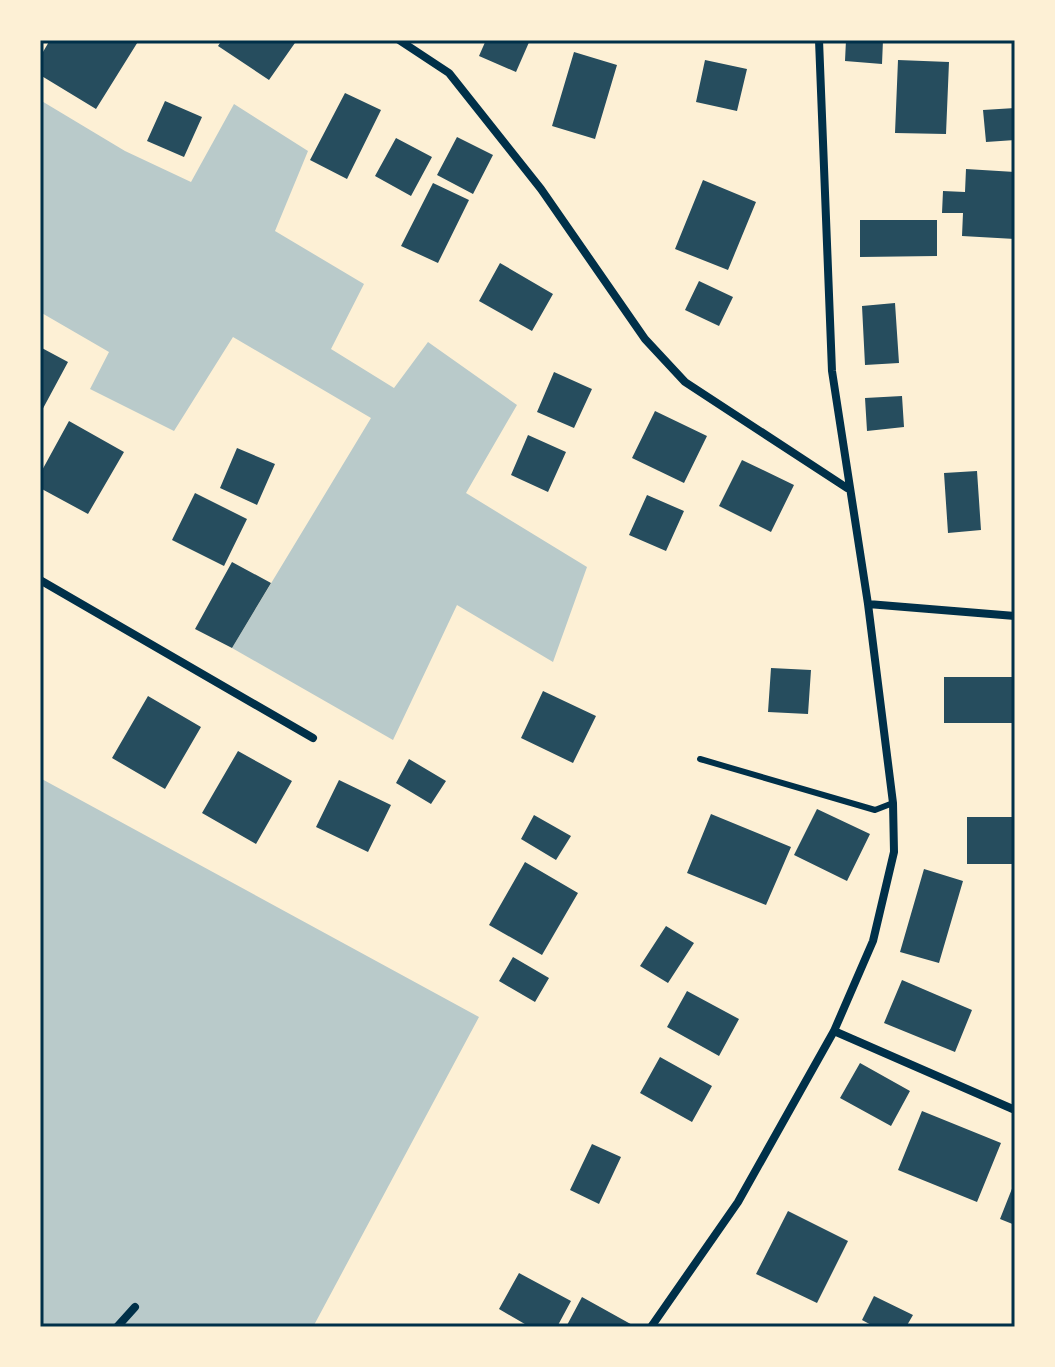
<svg xmlns="http://www.w3.org/2000/svg" width="1055" height="1367" font-family="'Nunito Sans',sans-serif">
<style>
.green{fill:#b9caca}
.building{fill:#264d5e}
.lines{fill:none;stroke-linecap:round;stroke-linejoin:round}
.service{stroke:#003049;stroke-width:6}
.minor{stroke:#003049;stroke-width:8}
.neatline{fill:none;stroke:#003049;stroke-width:3}
</style>
<rect width="100%" height="100%" fill="#fdf0d5"/>
<!-- green -->
<path class="green" d="M 40,100 L 125,151 L 191,182 L 234,104 L 308,151 L 275,231 L 364,284 L 331,349 L 394,388 L 428,342 L 517,405 L 466,493 L 587,567 L 553,662 L 457,605 L 393,740 L 232,648 L 371,418 L 233,337 L 174,431 L 90,389 L 109,352 L 40,312 Z
M 40,778 L 479,1017 L 313,1327 L 40,1327 Z"/>
<!-- building -->
<path class="building" d="M 50,40 L 139,40 L 96,109 L 40,75 L 40,57 Z
M 222,40 L 297,40 L 269,80 L 218,46 Z
M 486,40 L 530,40 L 516,72 L 479,56 Z
M 846,40 L 883,40 L 882,64 L 845,61 Z
M 574,52 L 617,65 L 595,139 L 552,126 Z
M 705,60 L 747,69 L 737,111 L 696,102 Z
M 898,60 L 949,62 L 946,134 L 895,133 Z
M 345,93 L 381,110 L 347,179 L 310,160 Z
M 165,101 L 202,117 L 184,157 L 147,141 Z
M 1015,108 L 1015,140 L 986,142 L 983,110 Z
M 457,137 L 493,155 L 473,194 L 437,175 Z
M 396,138 L 432,157 L 411,196 L 375,176 Z
M 966,169 L 1015,172 L 1015,239 L 962,236 L 963,213 L 942,213 L 943,191 L 965,192 Z
M 703,180 L 756,202 L 728,270 L 675,249 Z
M 433,183 L 469,200 L 438,263 L 401,246 Z
M 860,220 L 937,220 L 937,256 L 860,257 Z
M 500,263 L 553,294 L 532,331 L 479,301 Z
M 699,281 L 733,297 L 719,326 L 685,310 Z
M 895,303 L 899,363 L 865,365 L 862,306 Z
M 40,347 L 68,362 L 40,414 Z
M 554,372 L 592,389 L 574,428 L 537,412 Z
M 902,396 L 904,427 L 867,431 L 865,398 Z
M 655,411 L 707,436 L 684,483 L 632,458 Z
M 69,421 L 124,452 L 88,514 L 40,488 L 40,474 Z
M 528,435 L 566,452 L 548,492 L 511,475 Z
M 237,448 L 275,464 L 257,505 L 220,488 Z
M 742,460 L 794,485 L 771,532 L 719,506 Z
M 977,471 L 981,530 L 948,533 L 944,473 Z
M 195,493 L 247,519 L 224,566 L 172,540 Z
M 647,495 L 684,511 L 666,551 L 629,535 Z
M 232,562 L 271,583 L 232,648 L 195,629 Z
M 771,668 L 811,670 L 808,714 L 768,712 Z
M 944,677 L 1015,677 L 1015,723 L 944,723 Z
M 543,691 L 596,716 L 573,763 L 521,738 Z
M 148,696 L 201,727 L 165,789 L 112,758 Z
M 238,751 L 292,781 L 256,844 L 202,813 Z
M 409,759 L 446,781 L 431,804 L 396,783 Z
M 339,780 L 391,805 L 368,852 L 316,827 Z
M 817,809 L 870,834 L 847,881 L 794,855 Z
M 711,814 L 791,847 L 766,905 L 687,873 Z
M 534,815 L 571,836 L 556,860 L 521,839 Z
M 967,817 L 1015,817 L 1015,864 L 967,864 Z
M 525,862 L 578,893 L 542,955 L 489,925 Z
M 924,869 L 963,881 L 939,963 L 900,952 Z
M 666,926 L 694,943 L 668,983 L 640,966 Z
M 513,957 L 549,978 L 535,1002 L 499,981 Z
M 902,980 L 972,1010 L 955,1052 L 884,1023 Z
M 687,991 L 739,1019 L 719,1056 L 667,1027 Z
M 660,1057 L 712,1086 L 692,1122 L 640,1093 Z
M 860,1063 L 910,1091 L 891,1126 L 840,1098 Z
M 922,1111 L 1001,1143 L 977,1202 L 898,1170 Z
M 592,1144 L 621,1157 L 599,1204 L 570,1190 Z
M 1015,1181 L 1015,1225 L 1000,1219 Z
M 788,1211 L 848,1241 L 817,1303 L 756,1274 Z
M 519,1273 L 571,1301 L 557,1327 L 530,1327 L 499,1309 Z
M 874,1296 L 913,1315 L 906,1327 L 875,1327 L 862,1320 Z
M 582,1297 L 636,1327 L 566,1327 Z"/>
<g class="lines">
<!-- service -->
<path class="service" d="M 700,759 L 875,810 L 893,803"/>
<!-- minor -->
<path class="minor" d="M 399,40 L 449,73 L 541,189 L 645,339 L 685,382 L 847,488
M 40,580 L 313,738
M 868,604 L 1015,616
M 834,1031 L 1015,1110
M 117,1327 L 135,1307
M 651,1327 L 738,1202 L 834,1031 L 873,941 L 894,852 L 893,803 L 868,604 L 832,371 L 819,40"/>
</g>
<!-- border -->
<rect width="1055" height="1367" fill="none" stroke="#fdf0d5" stroke-width="84"/>
<rect x="42" y="42" width="971" height="1283" class="neatline"/>
</svg>
